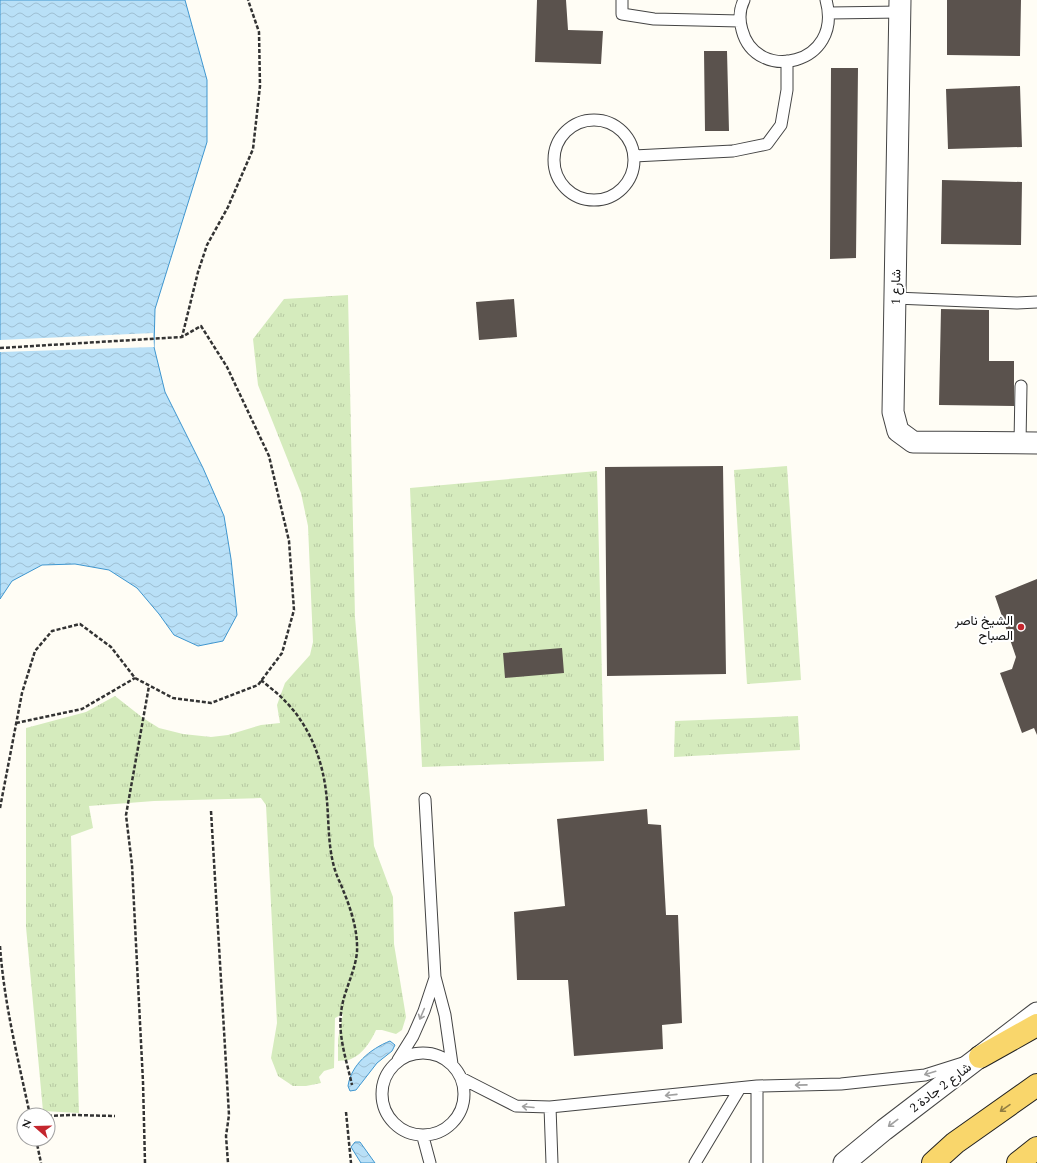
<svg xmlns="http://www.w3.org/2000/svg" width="1037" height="1163" font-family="Spectral,Vazirmatn,serif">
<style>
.grass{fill:url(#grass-tufts)}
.water{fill:url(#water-waves);stroke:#3f96cf}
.pier{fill:#fffdf5}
.building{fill:#5a524d}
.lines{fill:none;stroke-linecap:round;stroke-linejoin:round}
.lane-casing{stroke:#444;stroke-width:13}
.street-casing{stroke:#444;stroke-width:23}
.primary-casing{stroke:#222;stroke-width:24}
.path{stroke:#333;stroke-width:2.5;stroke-dasharray:4 2;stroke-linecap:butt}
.lane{stroke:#fff;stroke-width:11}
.street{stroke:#fff;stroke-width:21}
.primary{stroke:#f9d66b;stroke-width:22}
.oneway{stroke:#a0a0a0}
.oneway2{stroke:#917d42}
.poi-dot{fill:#c4262e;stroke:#fff;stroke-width:1.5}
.labels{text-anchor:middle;stroke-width:4;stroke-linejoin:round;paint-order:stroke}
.street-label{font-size:13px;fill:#111;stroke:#fff}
.poi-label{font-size:13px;fill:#111;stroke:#fff;text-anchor:end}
</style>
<defs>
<pattern id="grass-tufts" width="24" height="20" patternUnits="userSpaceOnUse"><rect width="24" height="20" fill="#d5ebbd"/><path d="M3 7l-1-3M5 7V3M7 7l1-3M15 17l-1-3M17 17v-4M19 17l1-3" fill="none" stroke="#b6c8a1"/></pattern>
<pattern id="water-waves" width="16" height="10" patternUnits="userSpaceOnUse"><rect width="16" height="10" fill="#b9e0f7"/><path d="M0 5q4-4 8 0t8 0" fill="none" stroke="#9ebfd3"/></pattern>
</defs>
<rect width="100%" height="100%" fill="#fffdf5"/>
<!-- grass -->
<path class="grass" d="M 348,295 L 355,617 L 374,846 L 393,897 L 394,944 L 406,1017 L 402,1030 L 396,1034 L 382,1030 L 376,1030 C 371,1041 363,1054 351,1059 C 348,1061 342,1060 338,1061 L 338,1039 L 343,1014 L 335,1018 L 334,1068 L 324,1071 L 319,1077 L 321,1083 L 306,1086 L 293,1086 L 278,1076 L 271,1058 L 277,1023 L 266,805 L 261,798 L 154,801 L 89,806 L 93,828 L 71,836 L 79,1113 L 43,1111 L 26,927 L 26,728 L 86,712 L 115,696 L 143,718 L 159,728 L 183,734 L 211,737 L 228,735 L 261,725 L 280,723 L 277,705 L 285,683 L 310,655 L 313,642 L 308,526 L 301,493 L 258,385 L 253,339 L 284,299 Z
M 787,466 L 801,680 L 747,684 L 734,470 Z
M 597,471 L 604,761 L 422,767 L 410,488 Z
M 798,716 L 800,750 L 674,757 L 675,721 Z"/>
<!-- water -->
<path class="water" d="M 0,0 L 185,0 L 207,80 L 207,142 L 155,309 L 154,347 L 165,392 L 203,468 L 224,516 L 231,559 L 237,615 L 223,641 L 198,646 L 174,635 L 159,614 L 137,588 L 109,570 L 75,564 L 42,565 L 12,581 L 0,599 Z
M 390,1041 L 395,1045 L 392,1051 L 377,1063 L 356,1090 L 350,1091 L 348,1086 C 351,1065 370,1049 390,1041 Z
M 355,1142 L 360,1142 L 375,1163 L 361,1163 L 351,1147 Z"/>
<!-- pier -->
<path class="pier" d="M 153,333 L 154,347 L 0,352 L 0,340 Z"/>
<!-- building -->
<path class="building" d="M 537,0 L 566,0 L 568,30 L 603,31 L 601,64 L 535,62 Z
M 947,0 L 1021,0 L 1020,56 L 947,55 Z
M 704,51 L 727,51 L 729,131 L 705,131 Z
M 831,68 L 858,68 L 856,258 L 830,259 Z
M 1020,86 L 1022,147 L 948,149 L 946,89 Z
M 942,180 L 1022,182 L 1021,245 L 941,244 Z
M 514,299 L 517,337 L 479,340 L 476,302 Z
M 941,309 L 989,310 L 989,361 L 1014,361 L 1014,406 L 939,405 Z
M 723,466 L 726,674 L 607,676 L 605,467 Z
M 1037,579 L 1037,735 L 1034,728 L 1022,733 L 1000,673 L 1012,669 L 1016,657 L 995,596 Z
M 562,648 L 564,673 L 505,678 L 503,653 Z
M 647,809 L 648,824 L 661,825 L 666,915 L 678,915 L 682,1023 L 662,1025 L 663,1049 L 574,1056 L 568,980 L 517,980 L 514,912 L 565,906 L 557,819 Z"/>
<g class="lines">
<!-- lane casing -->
<g class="lane-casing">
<path id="lane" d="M 622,0 L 622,14 L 654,19 L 740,21
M 744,0 C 739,10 739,20 742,30 C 756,84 844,65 826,0
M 829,13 L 901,12
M554 160a40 40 0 1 1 80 0a40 40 0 1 1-80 0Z
M 634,156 L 733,151 L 767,144 L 781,125 L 787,90 L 787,61
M 895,298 L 1017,303 L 1037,302
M 1020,443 L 1021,386
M 425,799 L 435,977 L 445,1015 L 452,1064
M382 1094a41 41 0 1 1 82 0a41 41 0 1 1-82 0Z
M 398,1060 L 413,1036 L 424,1011 L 435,978
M 461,1078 L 516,1106 L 550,1107 L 757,1086 L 841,1084 L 925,1075 L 963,1063
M 550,1107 L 552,1163
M 423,1137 L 430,1163
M 695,1163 L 740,1088
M 757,1163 L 757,1086"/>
</g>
<!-- street casing -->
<g class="street-casing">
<path id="street" d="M 900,0 L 893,412 L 898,431 L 913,442 L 1037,443
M 844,1163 L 884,1130 L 1037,1013"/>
</g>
<!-- primary casing -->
<g class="primary-casing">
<path id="primary" d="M 980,1057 L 1037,1025
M 933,1163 L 955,1143 L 1037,1085
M 1018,1163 L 1037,1148"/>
</g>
<!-- path -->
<path class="path" d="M 0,348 L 182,337
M 261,680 C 269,687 279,694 286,702 C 312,729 324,764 327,801 C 329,825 328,850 336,873 C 338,879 341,884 343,890 C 351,909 358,931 357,952 C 355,973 343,992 341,1013 C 338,1037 347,1062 352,1085
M 16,723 L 82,709 L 135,678
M 0,808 L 22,693 L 35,651 L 52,631 L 80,624 L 111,647 L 135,678 L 173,698 L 211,703 L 258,685 L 282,653 L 294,610 L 289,541 L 269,456 L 227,367 L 201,326 L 182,337 L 198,272 L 207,245 L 228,207 L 253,149 L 260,86 L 259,32 L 248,0
M 211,811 L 229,1115 L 226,1136 L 228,1163
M 0,946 C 4,1003 18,1059 30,1115
M 346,1112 L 351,1163
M 48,1116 L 73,1115 L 115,1116
M 36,1139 L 41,1163
M 145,1163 L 143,1082 L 132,865 L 126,815 L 149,686"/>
<!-- lane -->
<use href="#lane" class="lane"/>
<!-- street -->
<use href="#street" class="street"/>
<!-- primary -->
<use href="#primary" class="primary"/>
</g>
<!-- one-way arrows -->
<defs><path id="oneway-shaft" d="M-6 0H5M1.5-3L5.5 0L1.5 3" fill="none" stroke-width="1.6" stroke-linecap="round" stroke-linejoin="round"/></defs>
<g class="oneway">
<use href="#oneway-shaft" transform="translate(422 1014) rotate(113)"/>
<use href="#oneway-shaft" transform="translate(930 1073) rotate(163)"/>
<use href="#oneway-shaft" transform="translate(801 1085) rotate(179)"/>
<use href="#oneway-shaft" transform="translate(671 1095) rotate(174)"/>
<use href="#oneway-shaft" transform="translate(528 1107) rotate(-175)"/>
<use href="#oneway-shaft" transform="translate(893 1123) rotate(143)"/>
</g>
<use class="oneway2" href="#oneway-shaft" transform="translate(1005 1108) rotate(145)"/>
<!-- markers -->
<circle class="poi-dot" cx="1021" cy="627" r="4"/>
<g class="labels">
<!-- street labels -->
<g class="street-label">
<text transform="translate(895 287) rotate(-89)" y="5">شارع 1</text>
<text transform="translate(940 1087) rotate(-37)" y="5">شارع 2 جادة 2</text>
</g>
<!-- poi labels -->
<g class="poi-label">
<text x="1013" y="625">الشيخ ناصر<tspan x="1013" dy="15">الصباح</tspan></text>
</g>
</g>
<!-- north arrow -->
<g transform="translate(36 1127) rotate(290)"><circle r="19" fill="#ffffff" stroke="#a0a0a0"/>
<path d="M0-3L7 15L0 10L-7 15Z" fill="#c4262e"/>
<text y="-6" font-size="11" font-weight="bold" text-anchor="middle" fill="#111111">N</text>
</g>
</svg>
